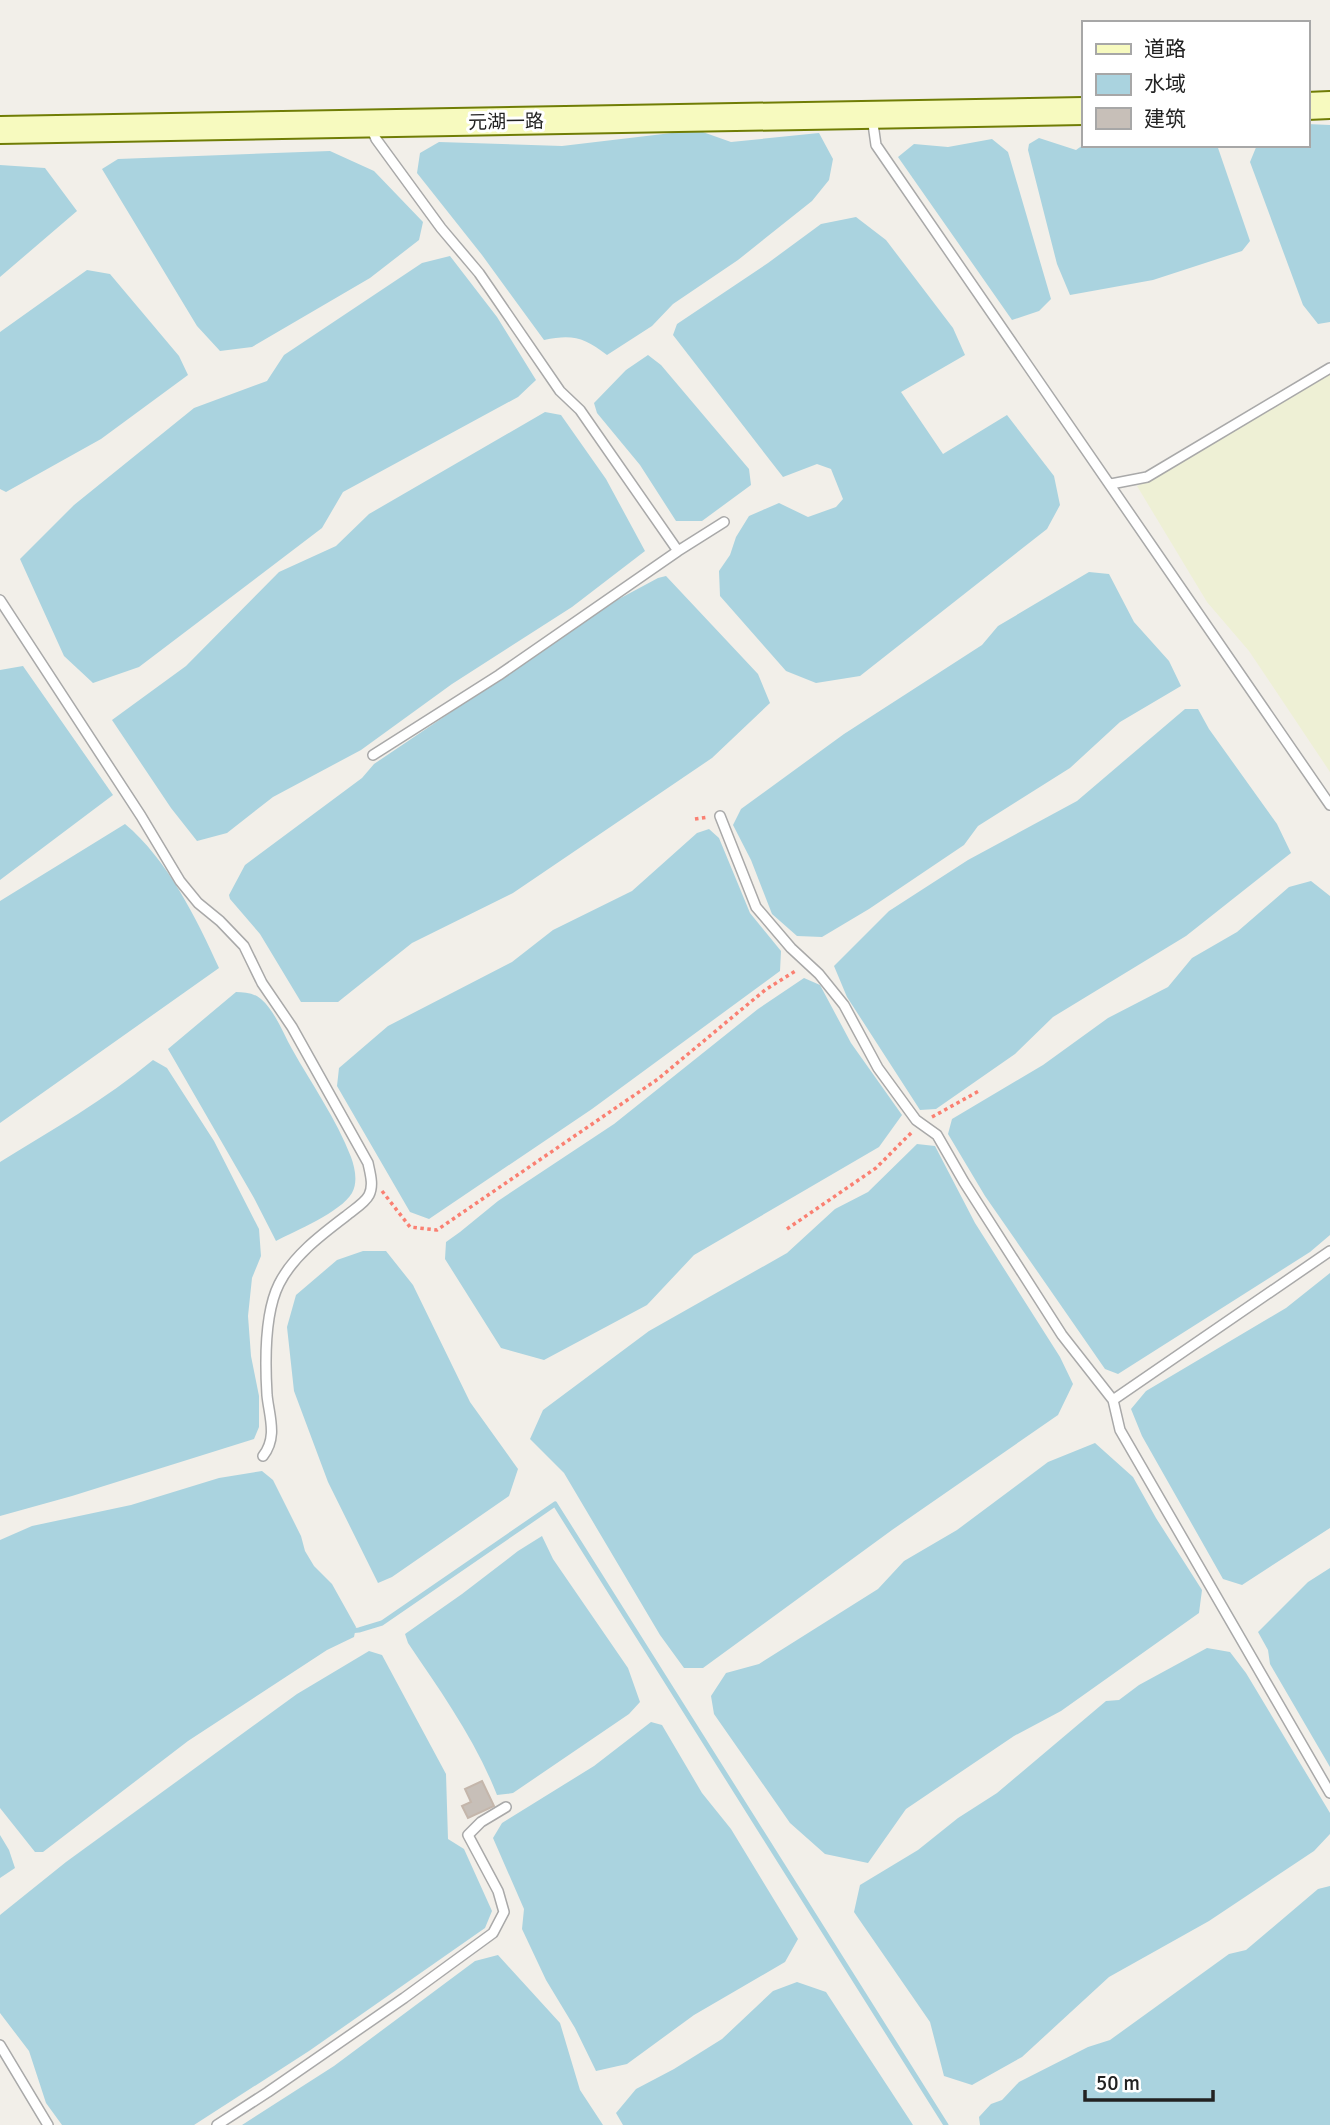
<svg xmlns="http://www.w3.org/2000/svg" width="1330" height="2125" font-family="Signika,'Noto Sans SC',sans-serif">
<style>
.farmland{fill:#eef0d5}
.water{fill:#aad3df}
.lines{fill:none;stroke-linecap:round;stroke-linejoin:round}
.stream{stroke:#aad3df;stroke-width:5}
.building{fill:#c7bfb8;stroke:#c4b6ab;stroke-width:2}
.lane-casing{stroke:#a9a9a9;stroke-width:12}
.secondary-casing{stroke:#707d05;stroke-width:30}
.path{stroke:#fa8072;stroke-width:3.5;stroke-dasharray:3.5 3.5;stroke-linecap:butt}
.lane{stroke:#fff;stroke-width:9}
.secondary{stroke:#f7fabf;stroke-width:26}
.labels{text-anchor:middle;stroke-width:6;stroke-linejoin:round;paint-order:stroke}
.street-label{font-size:19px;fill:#222;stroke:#fff}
</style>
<rect width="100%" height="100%" fill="#f2efe9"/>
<!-- farmland -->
<path class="farmland" d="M 1330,373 L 1330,772 L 1249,651 L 1207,602 L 1137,486 L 1161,475 Z"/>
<!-- water -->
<path class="water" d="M 1307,124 L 1330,125 L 1330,322 L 1318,324 L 1303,305 L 1250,162 L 1257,145 L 1307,145 Z
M 697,130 L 731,142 L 819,133 L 833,159 L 829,180 L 812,201 L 738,260 L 673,304 L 652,326 L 607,355 C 584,337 572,334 544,340 L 482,255 L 417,173 L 420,153 L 439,142 L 562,146 Z
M 1039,138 L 1076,150 L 1083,145 L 1217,145 L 1250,241 L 1242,251 L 1153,280 L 1070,295 L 1057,264 L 1028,150 L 1029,144 Z
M 992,139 L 1008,152 L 1051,299 L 1039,311 L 1012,320 L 898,157 L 914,144 L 948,147 Z
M 330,151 L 374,171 L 423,222 L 419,240 L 370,278 L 252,347 L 220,351 L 197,326 L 102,169 L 118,159 Z
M 0,165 L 45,168 L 77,211 L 0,277 Z
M 856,217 L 886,240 L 953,328 L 965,355 L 901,392 L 943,454 L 1007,415 L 1054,476 L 1060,505 L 1047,529 L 860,676 L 816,683 L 786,671 L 720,596 L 719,571 L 730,555 L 736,537 L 749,516 L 779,503 L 808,517 L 836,507 L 843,499 L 831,469 L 817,464 L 783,477 L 673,335 L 677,324 L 768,263 L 821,224 Z
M 450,256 L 497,317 L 536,380 L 518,397 L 343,492 L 322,528 L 139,667 L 93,683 L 64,656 L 20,559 L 74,505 L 194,408 L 267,381 L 284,355 L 422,263 Z
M 87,270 L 110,274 L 179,356 L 188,375 L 101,439 L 6,492 L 0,489 L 0,332 Z
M 648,355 L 661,365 L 749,469 L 751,485 L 702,521 L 676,521 L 640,465 L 597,413 L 594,403 L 626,370 Z
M 545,412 L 561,415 L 606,479 L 645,551 L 572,607 L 452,684 L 361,750 L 273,797 L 227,833 L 197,841 L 171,808 L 112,720 L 186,666 L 279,572 L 336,546 L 369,514 Z
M 1089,572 L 1109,574 L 1134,622 L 1169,661 L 1181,686 L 1120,722 L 1070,768 L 978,826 L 964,845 L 869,909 L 822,937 L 797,936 L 772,914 L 751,860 L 733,825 L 741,809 L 844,734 L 982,645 L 998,626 Z
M 666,576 L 758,674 L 770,703 L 712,758 L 513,893 L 412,943 L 338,1002 L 301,1002 L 260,934 L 230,899 L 229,895 L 245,865 L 362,778 L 374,764 L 617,600 L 658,578 Z
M 23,666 L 113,795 L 0,880 L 0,670 Z
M 1185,709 L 1198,709 L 1209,729 L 1277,824 L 1291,853 L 1186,936 L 1053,1017 L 1015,1054 L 936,1109 L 920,1110 L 847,997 L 834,966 L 889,911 L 968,860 L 1077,801 Z
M 125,824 C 167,859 197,919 219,968 L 0,1123 L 0,901 Z
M 709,829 L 719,838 L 750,913 L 781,951 L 780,971 L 592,1109 L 429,1219 L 410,1212 L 337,1086 L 339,1068 L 388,1026 L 512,962 L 553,930 L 632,891 L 697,833 Z
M 1311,881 L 1330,896 L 1330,1235 L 1310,1252 L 1118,1374 L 1105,1369 L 985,1196 L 948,1134 L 952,1119 L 1043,1065 L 1108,1018 L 1168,987 L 1192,958 L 1237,932 L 1289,887 Z
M 804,978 L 820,985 L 851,1043 L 902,1115 L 879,1147 L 694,1255 L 647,1305 L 544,1360 L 501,1348 L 445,1259 L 446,1242 L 460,1232 L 498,1201 L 614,1124 L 758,1009 Z
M 236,992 C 244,992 254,993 261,999 C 275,1011 283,1033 292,1049 C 311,1083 337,1120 351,1157 C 355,1168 358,1182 352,1193 C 341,1212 295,1231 276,1241 L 254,1198 L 168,1049 Z
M 153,1060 L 167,1068 L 214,1141 L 259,1229 L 261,1256 L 252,1278 L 248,1316 L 251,1356 L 259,1396 L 259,1427 L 254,1439 L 72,1496 L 0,1516 L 0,1162 C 52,1130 106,1099 153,1060 Z
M 917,1144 L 935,1146 L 975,1223 L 1060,1357 L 1073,1384 L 1058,1415 L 892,1530 L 703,1668 L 684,1668 L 660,1635 L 564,1473 L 530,1439 L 543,1410 L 649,1331 L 787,1253 L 835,1209 L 868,1192 Z
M 363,1251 L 386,1251 L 413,1285 L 470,1402 L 518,1469 L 509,1496 L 392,1577 L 378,1583 L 328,1482 L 294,1391 L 287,1327 L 296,1295 L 337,1260 Z
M 1330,1273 L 1330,1528 L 1242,1585 L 1223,1579 L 1142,1436 L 1131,1409 L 1146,1391 L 1286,1308 Z
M 1095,1443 L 1133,1477 L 1156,1518 L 1202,1590 L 1199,1613 L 1061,1711 L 1014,1736 L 906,1809 L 868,1863 L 825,1854 L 790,1823 L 714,1714 L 711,1696 L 726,1673 L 759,1664 L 878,1589 L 904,1561 L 957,1530 L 1048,1462 Z
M 262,1471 L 273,1480 L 301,1536 L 305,1551 L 314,1566 L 332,1584 L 356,1627 L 354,1637 L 327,1650 L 188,1741 L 43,1852 L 35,1852 L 0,1808 L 0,1540 L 32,1526 L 131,1505 L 219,1478 Z
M 542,1536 L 553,1559 L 628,1668 L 640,1702 L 629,1714 L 513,1793 L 497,1795 C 475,1739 441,1692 408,1643 L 405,1634 L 462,1594 L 518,1551 Z
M 1330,1568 L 1330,1767 L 1270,1664 L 1268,1650 L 1258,1632 L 1308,1582 Z
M 1207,1648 L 1230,1652 L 1246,1673 L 1330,1813 L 1330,1834 L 1314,1851 L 1209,1921 L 1109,1977 L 1022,2057 L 972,2085 L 944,2076 L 930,2022 L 854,1912 L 860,1885 L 918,1850 L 958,1818 L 997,1793 L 1106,1701 L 1119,1700 L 1139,1685 Z
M 369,1651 L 382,1655 L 446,1774 L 448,1839 L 464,1849 L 492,1911 L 485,1928 L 309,2051 L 194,2125 L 62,2125 L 46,2103 L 29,2051 L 0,2013 L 0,1915 L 66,1862 L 297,1694 Z
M 651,1722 L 662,1725 L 702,1793 L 731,1829 L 798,1939 L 785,1962 L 694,2015 L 627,2064 L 596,2071 L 575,2028 L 546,1980 L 522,1929 L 524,1909 L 493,1838 L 502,1823 L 594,1766 Z
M 0,1835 L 9,1850 L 15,1868 L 0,1878 Z
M 1330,1886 L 1330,2125 L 980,2125 L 979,2117 L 991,2104 L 1002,2100 L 1019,2082 L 1088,2047 L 1110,2040 L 1229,1954 L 1246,1950 L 1318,1889 Z
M 498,1955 L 560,2023 L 580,2090 L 603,2125 L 242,2125 L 334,2066 L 475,1961 Z
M 797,1982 L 826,1992 L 913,2125 L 623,2125 L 616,2113 L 636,2089 L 674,2069 L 722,2039 L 773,1991 Z"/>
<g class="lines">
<!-- stream -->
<path class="stream" d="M 350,1631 L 359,1630 L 382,1623 L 555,1504 L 946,2125"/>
</g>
<!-- building -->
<path class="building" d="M 482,1781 L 494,1806 L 468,1818 L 462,1806 L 471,1802 L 465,1789 Z"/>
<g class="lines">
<!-- lane casing -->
<g class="lane-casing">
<path id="lane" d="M 872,117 L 876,145 L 1330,805
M 371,128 L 376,139 L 441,228 L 479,273 L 560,391 L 580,410 L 678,551
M 1111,484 L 1147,477 L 1330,368
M 0,600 L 141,816 L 180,881 L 198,903 L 220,921 L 244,946 L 262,983 L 292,1027 L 368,1163 C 370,1173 374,1185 369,1195 C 365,1203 353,1210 346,1216 C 321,1235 293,1256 279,1284 C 264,1314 265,1362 267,1395 C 269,1416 278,1437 263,1456
M 373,755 L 499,675 L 678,551 L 724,522
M 720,816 L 756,907 L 791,948 L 819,974 L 844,1005 L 878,1068 L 916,1120 L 937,1135 L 964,1182 L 1062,1335 L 1113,1400 L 1120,1430 L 1330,1793
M 1113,1400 L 1330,1251
M 0,2045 L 48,2125
M 217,2125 L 268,2092 L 404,1998 L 493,1933 L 504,1912 L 498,1891 L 468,1835 L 481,1822 L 506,1807"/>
</g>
<!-- secondary casing -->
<g class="secondary-casing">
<path id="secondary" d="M 1307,106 L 1330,105
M 0,130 L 1083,111"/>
</g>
<!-- path -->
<path class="path" d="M 695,819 L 708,817
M 932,1117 L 979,1091
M 382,1191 L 410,1227 L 437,1230 L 658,1079 L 765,990 L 797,970
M 787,1229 L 876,1168 L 912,1132"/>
<!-- lane -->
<use href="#lane" class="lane"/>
<!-- secondary -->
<use href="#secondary" class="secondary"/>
</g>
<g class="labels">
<!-- street labels -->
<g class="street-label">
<text transform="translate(506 121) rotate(-1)" y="7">元湖一路</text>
</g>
</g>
<!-- legend -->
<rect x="1082" y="21" width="228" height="126" fill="#ffffff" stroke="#a7a7a7" stroke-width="2"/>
<rect x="1096" y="44" width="35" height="10" fill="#f7fabf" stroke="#a7a7a7" stroke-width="2"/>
<text x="1144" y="56" font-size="21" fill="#222222">道路</text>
<rect x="1096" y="74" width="35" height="21" fill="#aad3df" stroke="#a7a7a7" stroke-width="2"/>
<text x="1144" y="91" font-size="21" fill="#222222">水域</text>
<rect x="1096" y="108" width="35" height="21" fill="#c7bfb8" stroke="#a7a7a7" stroke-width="2"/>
<text x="1144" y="126" font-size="21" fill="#222222">建筑</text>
<!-- scale -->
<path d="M1085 2090v10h128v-10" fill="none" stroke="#222222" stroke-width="3.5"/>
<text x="1096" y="2090" font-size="21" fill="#222222" stroke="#ffffff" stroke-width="5" paint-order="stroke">50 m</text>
</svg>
